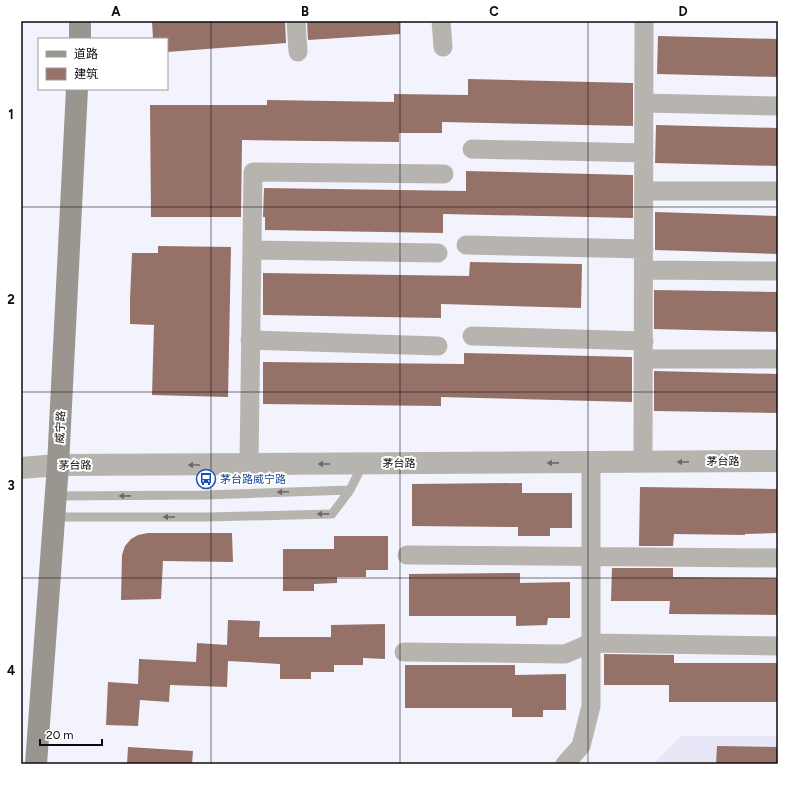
<svg xmlns="http://www.w3.org/2000/svg" width="799" height="785" font-family="Figtree,'Noto Sans SC',sans-serif">
<style>
.built{fill:#e7e7f8}
.building{fill:#967168}
.lines{fill:none;stroke-linecap:round;stroke-linejoin:round}
.service{stroke:#b7b4b0;stroke-width:9}
.minor{stroke:#b7b4b0;stroke-width:19}
.tertiary{stroke:#b7b4b0;stroke-width:22}
.secondary{stroke:#9a958f;stroke-width:22}
.oneway{fill:#6a6868}
.grid{fill:none;stroke:#0c0c0f;stroke-width:1;stroke-opacity:0.55}
.labels{text-anchor:middle;stroke-width:4;stroke-linejoin:round;paint-order:stroke}
.street-label{font-size:11px;fill:#0c0c0f;stroke:#fff}
.transit-label{font-size:11px;fill:#164399;stroke:#fff;text-anchor:start}
.neatline{fill:none;stroke:#0c0c0f;stroke-width:1.5}
.grid-label{font-size:13px;text-anchor:middle;font-weight:bold;fill:#0c0c0f}
</style>
<rect width="100%" height="100%" fill="#f3f3fd"/>
<!-- built -->
<path class="built" d="M 681,736 L 778,736 L 778,764 L 653,764 Z"/>
<!-- building -->
<path class="building" d="M 152,21 L 285,21 L 286,43 L 167,52 L 167,39 L 153,39 Z
M 307,21 L 400,21 L 400,34 L 308,40 Z
M 658,36 L 778,39 L 778,77 L 657,74 Z
M 468,79 L 633,83 L 633,126 L 442,122 L 442,133 L 399,133 L 399,142 L 242,140 L 241,217 L 151,217 L 150,105 L 267,105 L 267,100 L 394,102 L 394,94 L 468,95 Z
M 656,125 L 778,128 L 778,166 L 655,163 Z
M 466,171 L 633,175 L 633,218 L 443,214 L 443,233 L 265,230 L 265,217 L 263,217 L 264,188 L 466,191 Z
M 655,212 L 778,216 L 778,254 L 655,250 Z
M 158,246 L 231,247 L 228,397 L 152,395 L 154,325 L 130,324 L 130,300 L 132,253 L 158,253 Z
M 470,262 L 582,264 L 581,308 L 441,304 L 441,318 L 263,315 L 263,273 L 469,276 Z
M 654,290 L 778,292 L 778,332 L 654,329 Z
M 464,353 L 632,357 L 632,402 L 441,397 L 441,406 L 263,404 L 263,362 L 464,364 Z
M 654,371 L 778,374 L 778,413 L 654,411 Z
M 522,483 L 522,493 L 572,493 L 572,528 L 550,528 L 550,536 L 518,536 L 518,527 L 412,526 L 412,484 Z
M 640,487 L 778,489 L 778,533 L 745,534 L 745,535 L 674,534 L 673,546 L 639,546 Z
M 148,533 L 232,533 L 233,562 L 163,561 L 161,599 L 121,600 L 122,555 L 125,546 L 131,539 L 138,535 Z
M 334,536 L 388,536 L 388,570 L 366,570 L 366,577 L 337,577 L 337,583 L 314,584 L 314,591 L 283,591 L 283,549 L 334,549 Z
M 612,568 L 673,568 L 673,577 L 778,578 L 778,615 L 669,614 L 670,601 L 611,601 Z
M 520,573 L 520,583 L 570,582 L 570,618 L 548,618 L 547,625 L 516,626 L 516,616 L 409,616 L 409,574 Z
M 228,620 L 260,621 L 259,637 L 331,637 L 331,625 L 385,624 L 385,659 L 363,658 L 363,665 L 334,665 L 334,672 L 311,672 L 311,679 L 280,679 L 280,664 L 228,661 L 227,687 L 170,685 L 169,702 L 140,700 L 138,726 L 106,725 L 108,682 L 138,684 L 139,659 L 196,662 L 197,643 L 227,645 Z
M 604,654 L 674,655 L 674,663 L 778,663 L 778,702 L 669,702 L 669,685 L 604,685 Z
M 405,665 L 515,665 L 515,675 L 566,674 L 566,710 L 543,710 L 543,717 L 512,717 L 512,708 L 405,708 Z
M 717,746 L 778,747 L 778,764 L 716,764 Z
M 128,747 L 193,751 L 192,764 L 127,764 Z"/>
<g class="lines">
<!-- service -->
<path class="service" d="M 56,496 L 206,495 L 350,490
M 54,517 L 208,517 L 332,514 L 350,490 L 363,464"/>
<!-- minor -->
<path class="minor" d="M 296,21 L 298,52
M 441,21 L 443,47
M 644,103 L 778,106
M 472,149 L 644,153
M 644,191 L 778,191
M 466,245 L 644,249
M 252,250 L 438,253
M 644,270 L 778,271
M 472,336 L 644,341
M 250,340 L 438,346
M 644,359 L 778,359
M 643,462 L 644,21
M 249,464 L 253,172 L 444,174
M 407,555 L 778,558
M 404,652 L 565,654 L 591,643 L 778,646
M 565,764 L 581,746 L 591,706 L 591,462"/>
<!-- tertiary -->
<path class="tertiary" d="M 21,468 L 58,465 L 778,461"/>
<!-- secondary -->
<path class="secondary" d="M 80,39 L 80,21
M 36,764 L 58,465 L 77,89"/>
</g>
<!-- one-way arrows -->
<defs><path id="oneway-solid" d="M-6-.8H1V-3.2L6.5 0L1 3.2V.8H-6Z"/></defs>
<g class="oneway">
<use href="#oneway-solid" transform="translate(683 462) rotate(180)"/>
<use href="#oneway-solid" transform="translate(553 463) rotate(179)"/>
<use href="#oneway-solid" transform="translate(324 464) rotate(180)"/>
<use href="#oneway-solid" transform="translate(194 465) rotate(180)"/>
<use href="#oneway-solid" transform="translate(283 492) rotate(178)"/>
<use href="#oneway-solid" transform="translate(125 496) rotate(179)"/>
<use href="#oneway-solid" transform="translate(323 514) rotate(179)"/>
<use href="#oneway-solid" transform="translate(169 517) rotate(180)"/>
</g>
<!-- grid -->
<path class="grid" d="M 211,21 L 211,764M 400,21 L 400,764M 588,21 L 588,764M 21,207 L 778,207M 21,392 L 778,392M 21,578 L 778,578"/>
<!-- icons -->
<defs>
<g id="bus-ring" transform="scale(1)"><circle r="9.5" fill="#fff" stroke="#1a4fb4" stroke-width="1.5"/><path d="M-5-6H5V4H4V6H2V4H-2V6H-4V4H-5ZM-3.5-4V0h7V-4ZM-3.5 1.2v1.5H-2V1.2ZM2 1.2v1.5H3.5V1.2Z" fill="#1a4fb4"/></g>
</defs>
<g fill-rule="evenodd">
<use href="#bus-ring" x="206" y="479"/>
</g>
<g class="labels">
<!-- street labels -->
<g class="street-label">
<text transform="translate(60 427) rotate(-87)" y="4">威宁路</text>
<text x="723" y="465">茅台路</text>
<text x="399" y="467">茅台路</text>
<text transform="translate(75 465) rotate(-1)" y="4">茅台路</text>
</g>
<!-- transit labels -->
<g class="transit-label">
<text x="220" y="483">茅台路威宁路</text>
</g>
</g>
<!-- border -->
<rect width="799" height="785" fill="none" stroke="#ffffff" stroke-width="44"/>
<!-- legend -->
<rect x="38" y="38" width="130" height="52" fill="#ffffff" stroke="#9e9e9f"/>
<rect x="46" y="51" width="20" height="6" fill="#9a958f" stroke="#9e9e9f"/>
<text x="74" y="58" font-size="12" fill="#0c0c0f">道路</text>
<rect x="46" y="68" width="20" height="12" fill="#967168" stroke="#9e9e9f"/>
<text x="74" y="78" font-size="12" fill="#0c0c0f">建筑</text>
<!-- scale -->
<path d="M40 739v6h62v-6" fill="none" stroke="#0c0c0f" stroke-width="2"/>
<text x="46" y="739" font-size="12" fill="#0c0c0f" stroke="#ffffff" stroke-width="3" paint-order="stroke">20 m</text>
<rect x="22" y="22" width="755" height="741" class="neatline"/>
<g class="grid-label">
<text x="116" y="16">A</text>
<text x="305" y="16">B</text>
<text x="494" y="16">C</text>
<text x="683" y="16">D</text>
<text x="11" y="119">1</text>
<text x="11" y="304">2</text>
<text x="11" y="490">3</text>
<text x="11" y="675">4</text>
</g>
</svg>
